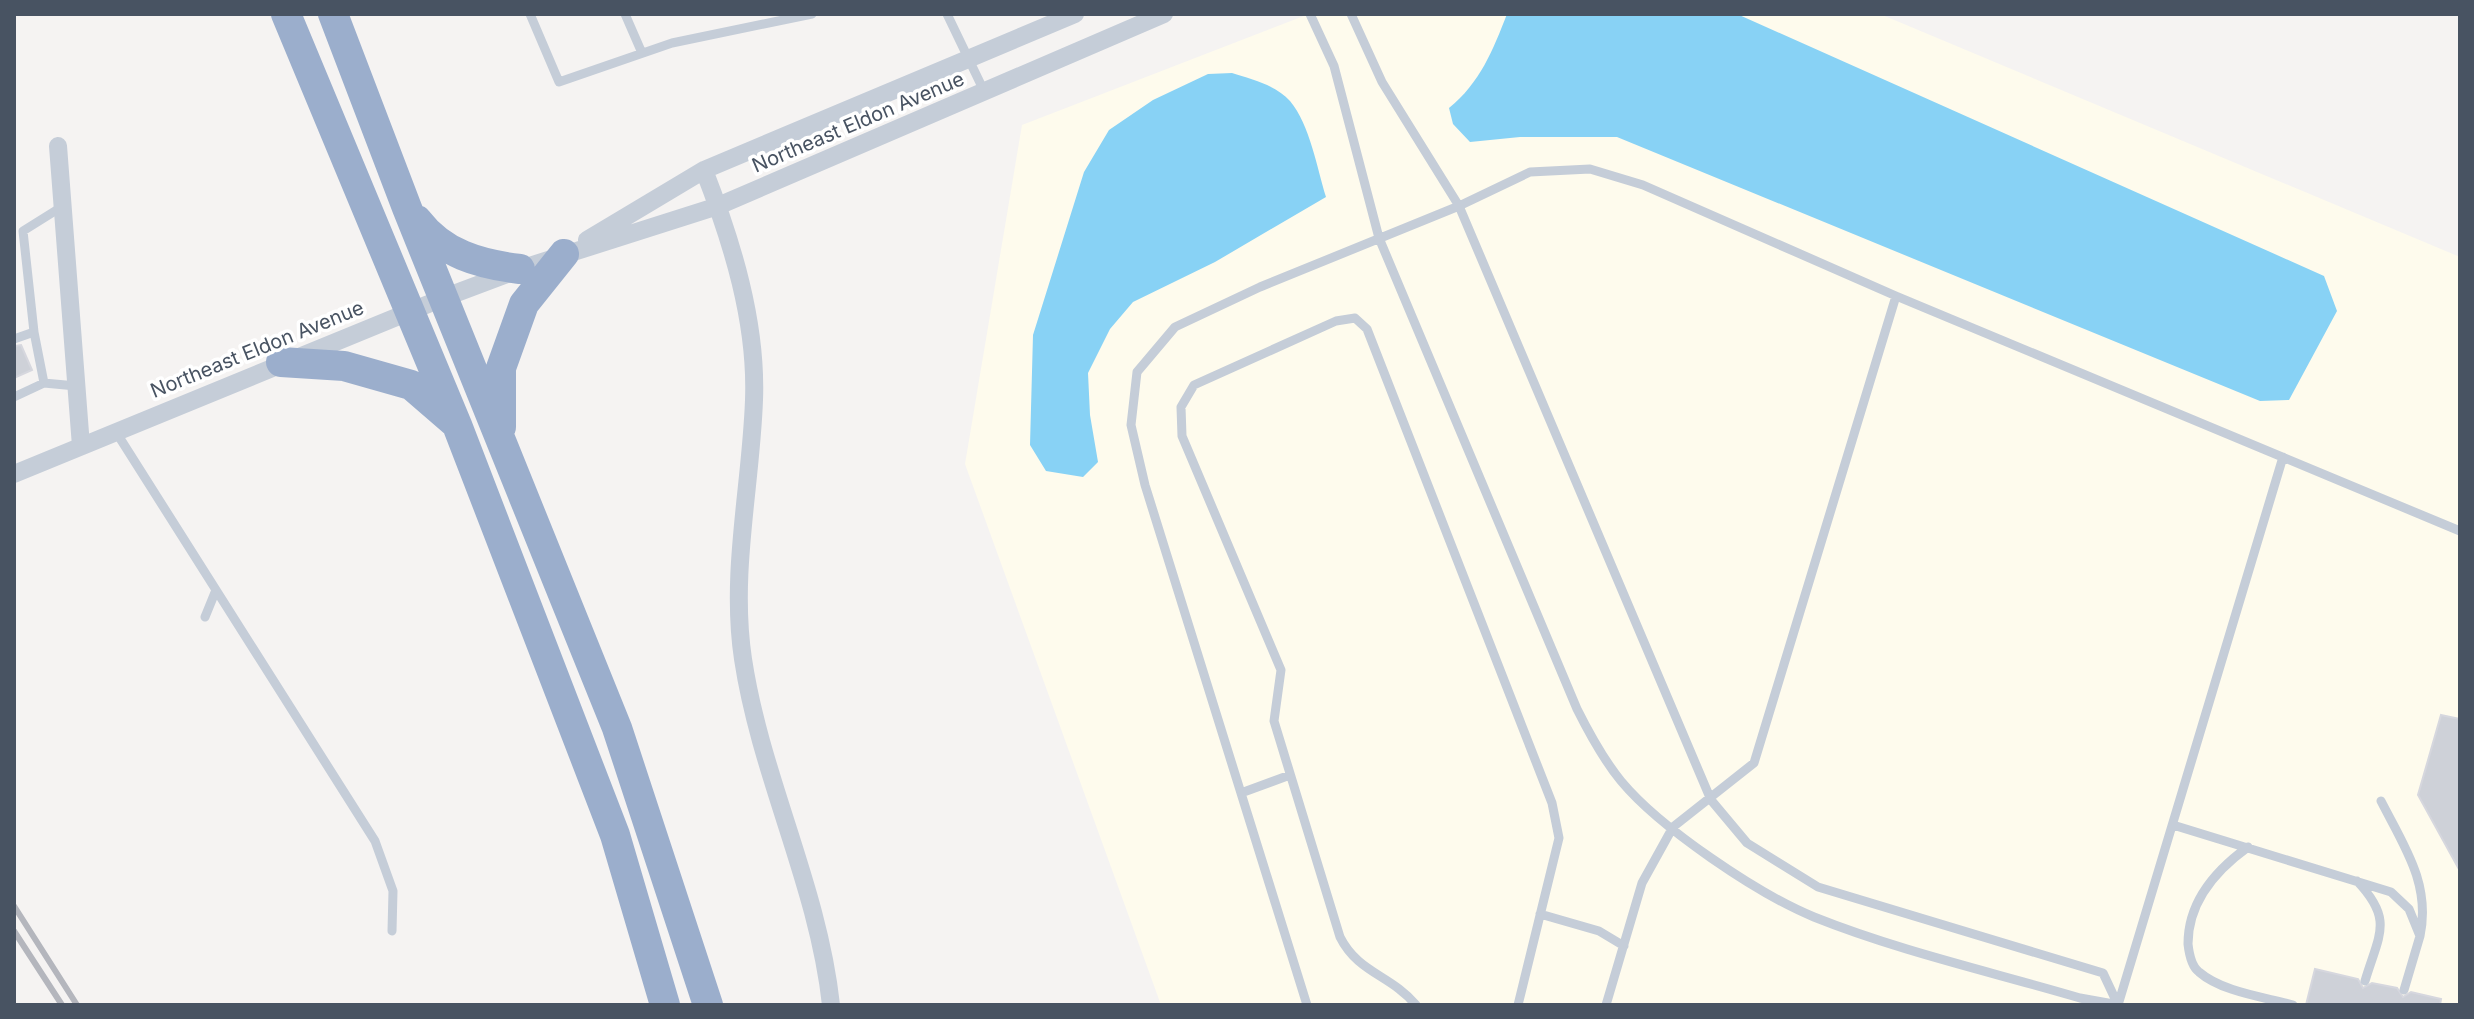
<svg xmlns="http://www.w3.org/2000/svg" width="2474" height="1019" font-family="Inter,sans-serif">
<style>
.commercial{fill:#fefbed}
.water{fill:#88d2f5}
.building{fill:#ced1d8;stroke:#d6d7de;stroke-width:2}
.lines{fill:none;stroke-linecap:round;stroke-linejoin:round}
.service{stroke:#c5cdd8;stroke-width:9}
.minor{stroke:#c5cdd8;stroke-width:18}
.trunk{stroke:#9baecc;stroke-width:30}
.rail{stroke:#b4b6bd;stroke-width:6}
.labels{text-anchor:middle;stroke-width:7;stroke-linejoin:round;paint-order:stroke}
.street-label{font-size:20px;fill:#485362;stroke:#fff}
</style>
<rect width="100%" height="100%" fill="#f5f3f2"/>
<!-- commercial -->
<path class="commercial" d="M 1309,14 L 1880,14 L 2460,257 L 2460,1005 L 1161,1005 L 965,464 L 1022,125 Z"/>
<!-- water -->
<path class="water" d="M 1507,14 L 1737,14 L 2324,276 L 2337,311 L 2289,400 L 2260,401 L 1617,137 L 1520,137 L 1470,142 L 1453,124 L 1449,108 C 1480,83 1493,50 1507,14 Z
M 1232,73 C 1251,79 1276,85 1290,101 C 1310,125 1317,168 1326,197 L 1215,262 L 1133,302 L 1110,329 L 1088,373 L 1090,415 L 1098,462 L 1083,477 L 1046,471 L 1030,445 L 1033,335 L 1084,172 L 1109,130 L 1153,100 L 1208,74 Z"/>
<!-- building -->
<path class="building" d="M 21,345 L 32,370 L 14,378 L 14,346 Z
M 2441,715 L 2460,719 L 2460,871 L 2418,795 Z
M 2315,969 L 2358,979 L 2363,988 L 2372,983 L 2397,988 L 2403,997 L 2411,992 L 2441,999 L 2440,1005 L 2306,1005 Z"/>
<g class="lines">
<!-- service -->
<path class="service" d="M 530,14 L 559,82 L 672,43 L 812,14
M 625,14 L 642,53
M 947,14 L 984,91
M 1310,14 L 1334,66 L 1379,238 L 1577,709 C 1590,735 1603,759 1621,781 C 1660,828 1758,894 1814,917 C 1899,951 1992,972 2080,998 L 2119,1005
M 1351,14 L 1382,82 L 1459,206 L 1711,800 L 1747,843 L 1818,887 L 2103,973 L 2118,1005
M 34,332 L 44,383
M 14,339 L 34,332 L 23,231 L 63,206
M 14,397 L 44,383 L 76,386
M 116,432 L 375,841 L 393,891 L 392,931
M 205,617 L 216,590
M 1241,793 L 1290,775
M 2381,801 C 2404,846 2431,884 2420,936
M 2173,825 L 2391,892 L 2409,909 L 2420,936 L 2404,990
M 2248,847 C 2216,870 2188,902 2188,944 C 2189,953 2191,966 2199,972 C 2222,992 2264,997 2293,1005
M 2357,881 C 2394,920 2379,934 2365,981
M 1540,914 L 1599,931 L 1624,946
M 1307,1005 L 1145,485 L 1131,425 L 1137,372 L 1175,327 L 1260,287 L 1459,206 L 1530,172 L 1590,169 L 1643,185 L 1896,296 L 2460,531
M 1416,1005 C 1391,975 1358,973 1340,937 L 1274,721 L 1281,670 L 1182,436 L 1181,407 L 1194,385 L 1336,321 L 1355,318 L 1367,329 L 1552,803 L 1559,838 L 1518,1005
M 1606,1005 L 1642,883 L 1673,827 L 1754,763 L 1896,296
M 2118,1005 L 2283,457"/>
<!-- minor -->
<path class="minor" d="M 58,146 L 81,446
M 704,170 C 732,242 757,322 754,400 C 751,486 730,573 743,659 C 761,778 818,885 831,1005
M 587,240 L 704,170 L 1075,14
M 14,474 L 443,298 L 520,269 L 718,206 L 1164,14"/>
<!-- trunk -->
<path class="trunk" d="M 286,14 L 457,425 L 615,835 L 665,1005
M 333,14 L 407,208 L 617,728 L 708,1005
M 417,220 C 443,254 479,264 520,269
M 281,362 L 344,366 L 411,385 L 455,423
M 501,427 L 501,368 L 524,304 L 564,254"/>
<!-- rail -->
<path class="rail" d="M 14,906 L 77,1005
M 14,931 L 62,1005"/>
</g>
<g class="labels">
<!-- street labels -->
<g class="street-label">
<text transform="translate(858 122) rotate(-23)" y="7">Northeast Eldon Avenue</text>
<text transform="translate(257 349) rotate(-22)" y="7">Northeast Eldon Avenue</text>
</g>
</g>
<!-- border -->
<rect width="2474" height="1019" fill="none" stroke="#485362" stroke-width="32"/>
</svg>
